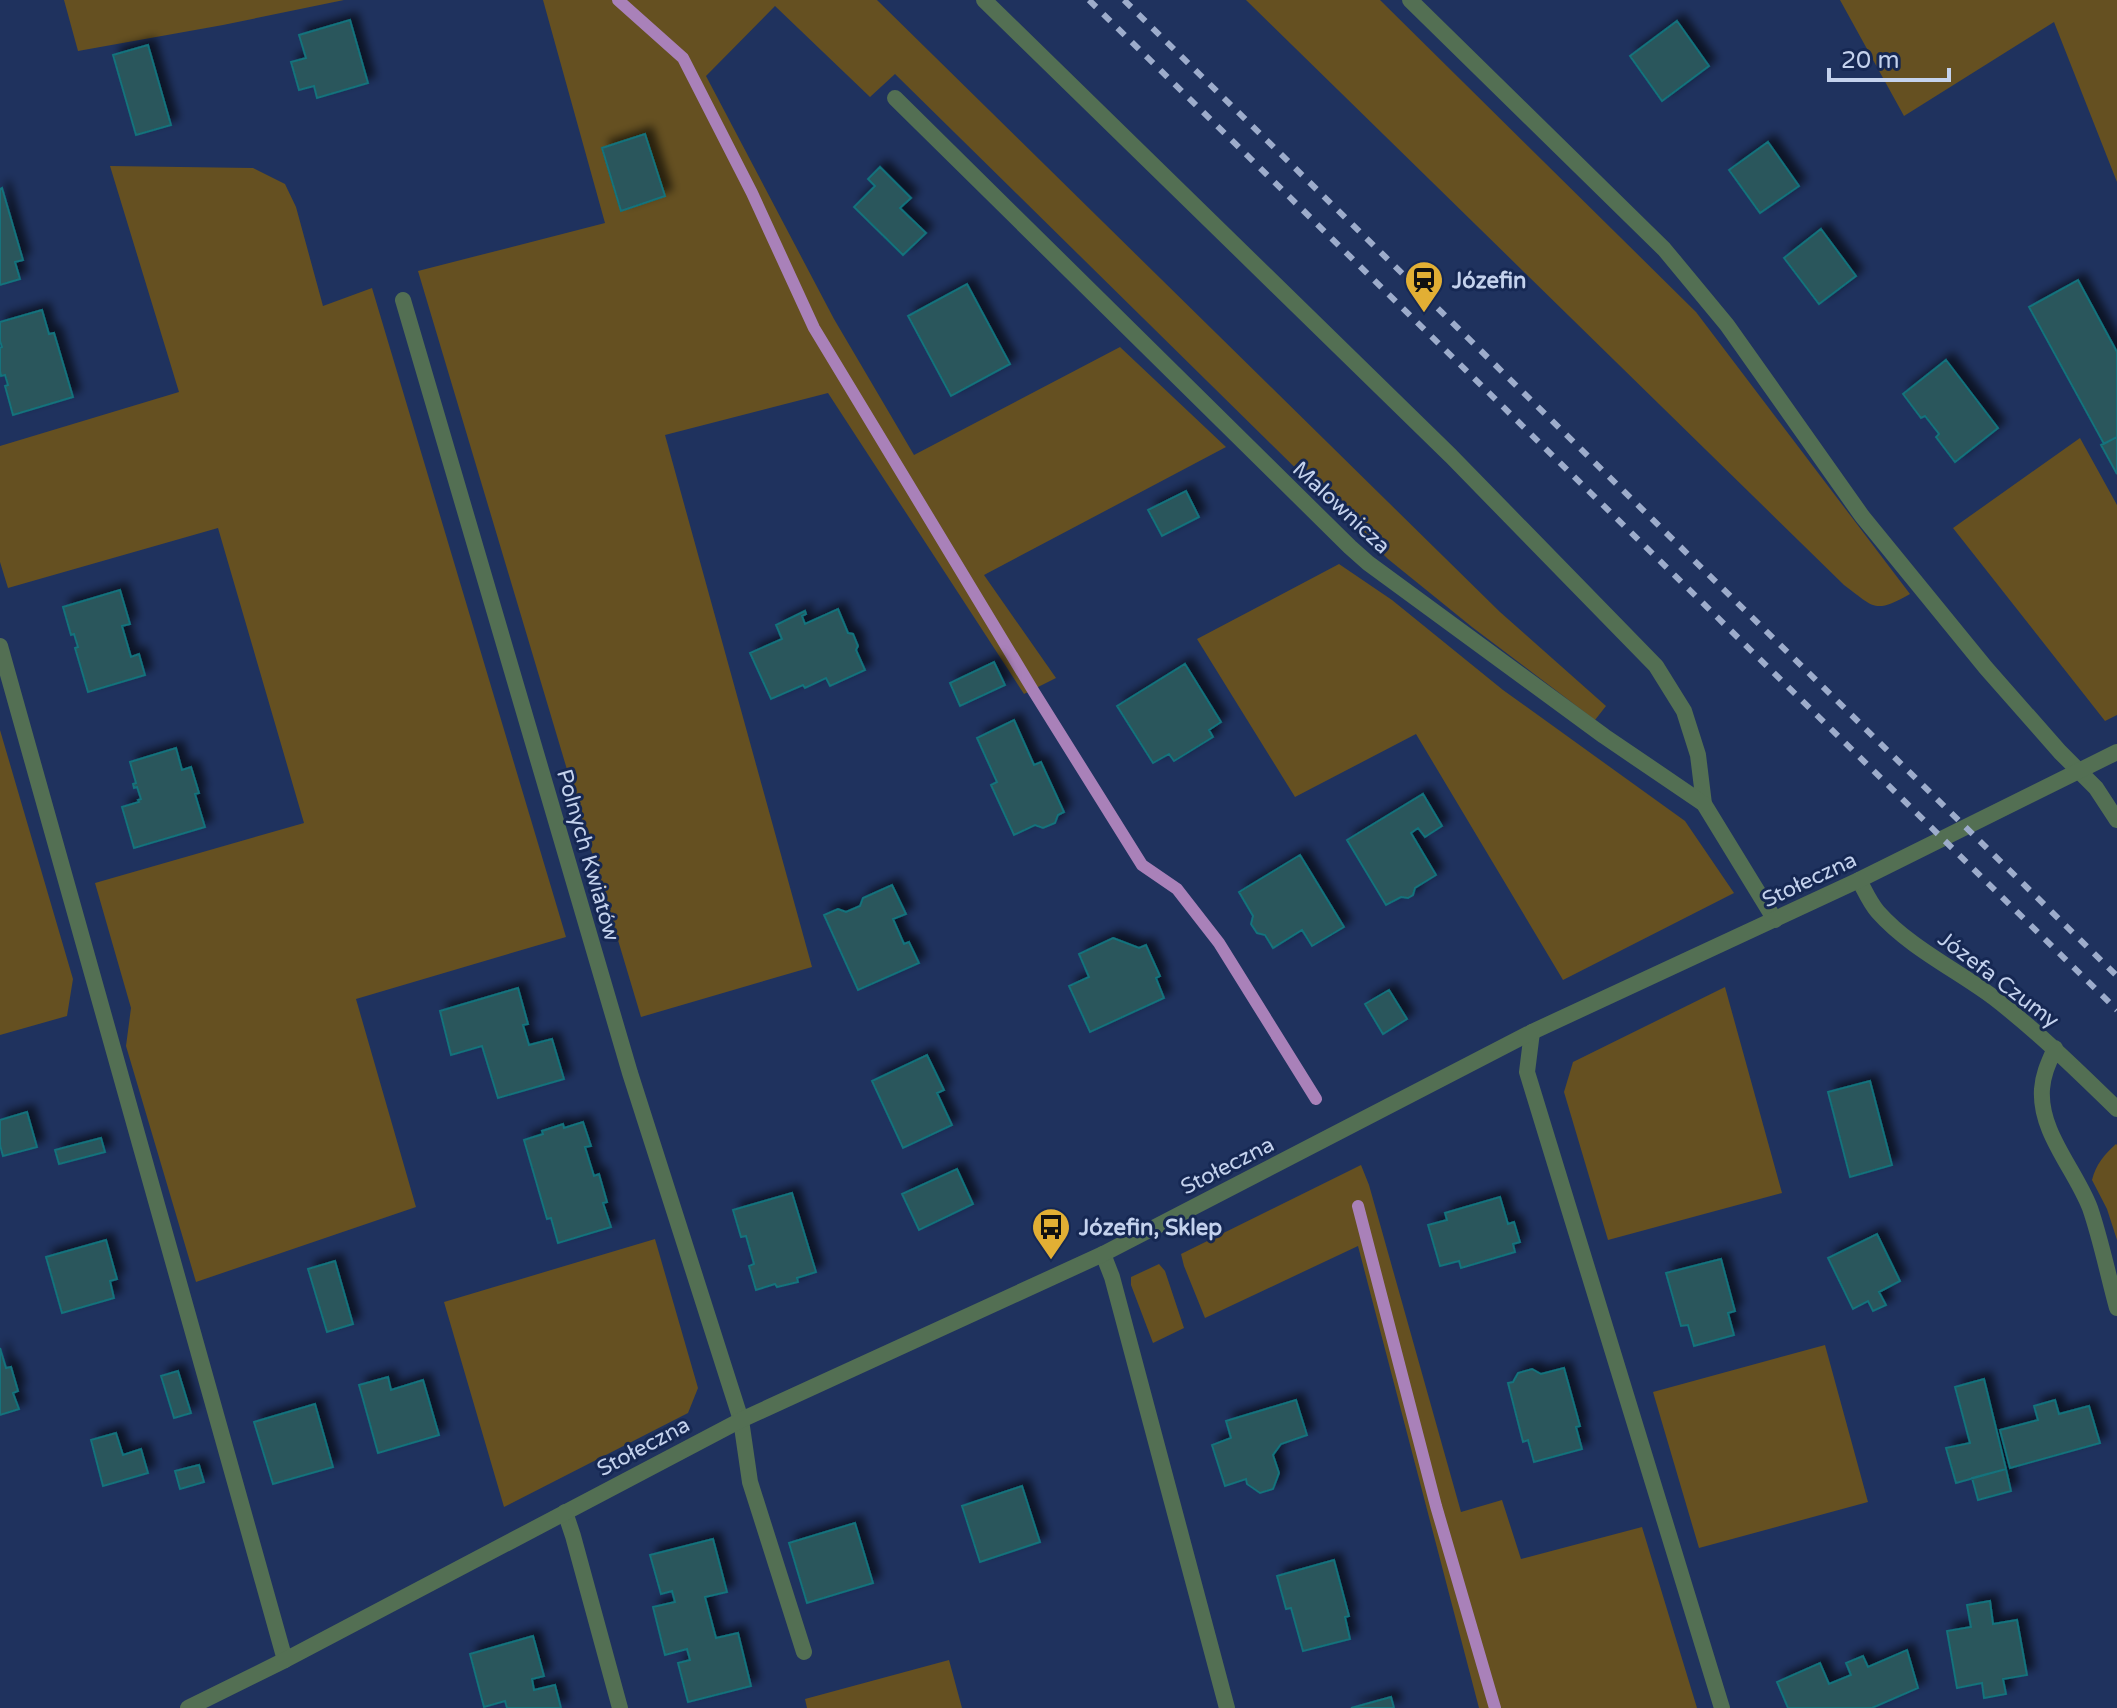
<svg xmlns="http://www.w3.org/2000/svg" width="2117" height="1708" font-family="'Varela Round',sans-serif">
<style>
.green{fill:#655021}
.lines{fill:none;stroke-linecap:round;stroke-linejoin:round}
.stream{stroke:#a981b9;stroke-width:12}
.building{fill:#2a575b;stroke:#12727b;stroke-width:2;filter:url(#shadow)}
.service{stroke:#536f53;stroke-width:16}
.minor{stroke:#536f53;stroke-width:16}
.tertiary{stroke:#536f53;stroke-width:16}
.rail{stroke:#9daccb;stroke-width:6;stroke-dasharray:10 10;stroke-linecap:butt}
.labels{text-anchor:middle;stroke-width:6;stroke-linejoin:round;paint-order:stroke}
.poi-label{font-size:22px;font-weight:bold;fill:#c4d2ed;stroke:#162853;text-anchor:start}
.street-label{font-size:22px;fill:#c4d2ed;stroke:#162853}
</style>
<defs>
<filter id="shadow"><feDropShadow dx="7" dy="-7" stdDeviation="4" flood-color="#0009"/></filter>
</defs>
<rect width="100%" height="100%" fill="#1f325e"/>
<!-- green -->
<path class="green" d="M 64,0 L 344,0 L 223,25 L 78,51 Z
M 543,0 L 877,0 L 1500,612 L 1606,706 L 1595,720 L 1472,627 L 1388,559 L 895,74 L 870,97 L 775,6 L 706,76 L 834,319 L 914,455 L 1120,347 L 1226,447 L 984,575 L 1056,678 L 1024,694 L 828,393 L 665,435 L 812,967 L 641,1017 L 418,271 L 605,223 Z
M 1246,0 L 1380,0 L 1696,312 L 1910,594 C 1874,614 1875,608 1844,585 Z
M 1840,0 L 2117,0 L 2117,182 L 2054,22 L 1904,116 Z
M 110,166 L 253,168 L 285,184 L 296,207 L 323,306 L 372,288 L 566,937 L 356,999 L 416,1207 L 196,1282 L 126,1046 L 131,1008 L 95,883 L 304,823 L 218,528 L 8,588 L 0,562 L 0,446 L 179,392 Z
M 2080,438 L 2117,505 L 2117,715 L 2105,721 L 1953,528 Z
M 1339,564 L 1392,600 L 1503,690 L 1685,821 L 1734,893 L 1563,980 L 1416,734 L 1295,797 L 1197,639 Z
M 0,730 L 73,979 L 67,1016 L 0,1035 Z
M 1725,987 L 1782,1193 L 1608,1240 L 1564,1092 L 1573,1062 Z
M 2116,1144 L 2117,1145 L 2117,1240 L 2107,1209 L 2092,1180 C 2096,1164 2104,1155 2116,1144 Z
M 1361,1165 L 1369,1185 L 1461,1512 L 1502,1500 L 1521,1559 L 1642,1527 L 1697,1708 L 1479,1708 L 1358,1246 L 1205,1318 L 1184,1266 L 1181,1254 Z
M 655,1239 L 698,1388 L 688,1413 L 504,1507 L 444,1302 Z
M 1159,1264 L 1165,1271 L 1184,1328 L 1153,1343 L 1131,1285 L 1131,1277 Z
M 1825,1345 L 1868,1502 L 1699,1548 L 1653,1392 Z
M 949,1660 L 962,1708 L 807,1708 L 805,1699 Z"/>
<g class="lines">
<!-- stream -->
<path class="stream" d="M 618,0 L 683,58 L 752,193 L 814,328 L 1034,692 L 1142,865 L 1177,889 L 1219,943 L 1316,1099
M 1358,1206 L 1436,1506 L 1495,1708"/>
</g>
<!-- building -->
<path class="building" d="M 350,20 L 368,83 L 317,98 L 314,86 L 299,90 L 291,62 L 306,58 L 299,35 Z
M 1677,21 L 1709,66 L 1662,101 L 1630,56 Z
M 148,45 L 171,125 L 136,135 L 113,55 Z
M 645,134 L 665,196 L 621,211 L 602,148 Z
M 1768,142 L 1799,186 L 1760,213 L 1729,170 Z
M 880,167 L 911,198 L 900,208 L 926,233 L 903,255 L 854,207 L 875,186 L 868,179 Z
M 2,188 L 23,260 L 15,262 L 20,279 L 0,285 L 0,189 Z
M 1821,229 L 1856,276 L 1819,304 L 1784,258 Z
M 2078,280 L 2117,352 L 2117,437 L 2104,444 L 2029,307 Z
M 967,284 L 1010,364 L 951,396 L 908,316 Z
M 42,310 L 49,334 L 54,333 L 73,397 L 13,415 L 5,386 L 8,385 L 5,375 L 1,376 L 0,371 L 0,348 L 2,347 L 0,341 L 0,322 Z
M 1946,360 L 1998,428 L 1955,462 L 1936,437 L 1939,434 L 1925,416 L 1921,418 L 1903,394 Z
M 2117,437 L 2117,474 L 2101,445 Z
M 1186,491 L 1199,517 L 1162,536 L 1148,510 Z
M 120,590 L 130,624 L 122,626 L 131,657 L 139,654 L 145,675 L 88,692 L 75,648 L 78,647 L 74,634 L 71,635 L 63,607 Z
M 838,609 L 848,633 L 853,634 L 858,646 L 856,650 L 865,670 L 830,686 L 826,678 L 805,688 L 803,685 L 771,699 L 750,653 L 782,639 L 776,625 L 805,611 L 806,614 L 802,616 L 805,624 Z
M 994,662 L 1005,685 L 960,706 L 950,683 Z
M 1185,664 L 1221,722 L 1209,730 L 1213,737 L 1174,761 L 1169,754 L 1153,763 L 1117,706 Z
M 1014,720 L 1034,765 L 1041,762 L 1064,812 L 1058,815 L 1055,823 L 1043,828 L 1035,825 L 1014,835 L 991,785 L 997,782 L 977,738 Z
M 176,748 L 182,770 L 191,767 L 199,793 L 195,794 L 205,827 L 134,848 L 122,807 L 139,802 L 138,800 L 141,799 L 137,787 L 134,788 L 133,784 L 136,783 L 130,762 Z
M 1423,794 L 1442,826 L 1425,837 L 1418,828 L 1411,833 L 1436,875 L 1415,888 L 1413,895 L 1408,898 L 1401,897 L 1386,905 L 1347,840 Z
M 1300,855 L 1344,927 L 1312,946 L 1302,930 L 1273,948 L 1265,935 L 1257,933 L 1251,924 L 1253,916 L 1239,892 Z
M 892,885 L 906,914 L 893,919 L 904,944 L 909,942 L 919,963 L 858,990 L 824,915 L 838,909 L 846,912 L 860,906 L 863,898 Z
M 1113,938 L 1139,948 L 1146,945 L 1160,976 L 1156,978 L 1164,998 L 1090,1032 L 1069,986 L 1089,977 L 1079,954 Z
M 518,988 L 528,1024 L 523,1025 L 529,1045 L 552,1039 L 564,1079 L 498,1098 L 482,1046 L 451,1055 L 440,1011 Z
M 1389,990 L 1407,1019 L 1383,1034 L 1365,1004 Z
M 927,1055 L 944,1090 L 937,1093 L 952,1125 L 903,1148 L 872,1081 Z
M 1870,1081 L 1892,1165 L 1850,1177 L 1828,1092 Z
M 27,1112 L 37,1147 L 3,1156 L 0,1145 L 0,1120 Z
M 583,1122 L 591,1146 L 585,1147 L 594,1176 L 599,1174 L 607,1202 L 603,1203 L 611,1227 L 558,1243 L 551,1218 L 547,1219 L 524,1140 L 543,1134 L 542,1131 L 563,1124 L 564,1128 Z
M 101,1138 L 105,1152 L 59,1164 L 55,1150 Z
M 957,1169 L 973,1204 L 919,1230 L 902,1194 Z
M 792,1193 L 816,1272 L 797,1278 L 798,1282 L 777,1287 L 775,1284 L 756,1290 L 749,1266 L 754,1264 L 746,1236 L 741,1237 L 733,1210 Z
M 1500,1197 L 1508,1224 L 1514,1222 L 1520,1242 L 1513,1244 L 1515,1252 L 1461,1268 L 1459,1261 L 1440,1266 L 1428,1225 L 1447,1220 L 1445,1213 Z
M 1877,1234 L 1900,1281 L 1879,1292 L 1886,1305 L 1873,1311 L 1868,1301 L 1853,1309 L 1828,1258 Z
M 106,1240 L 117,1279 L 110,1281 L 114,1298 L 62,1313 L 46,1257 Z
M 1721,1259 L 1735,1311 L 1728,1313 L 1734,1335 L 1694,1346 L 1688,1325 L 1681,1326 L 1666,1273 Z
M 335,1261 L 353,1324 L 327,1332 L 308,1269 Z
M 0,1348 L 6,1368 L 11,1367 L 18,1391 L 13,1393 L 19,1409 L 0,1415 Z
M 1564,1368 L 1580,1426 L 1576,1427 L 1582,1449 L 1534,1462 L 1528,1440 L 1523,1442 L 1508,1383 L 1513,1382 L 1518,1373 L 1532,1369 L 1541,1374 Z
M 178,1371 L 191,1413 L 174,1418 L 161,1376 Z
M 388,1377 L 391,1390 L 423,1380 L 439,1435 L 378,1453 L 359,1385 Z
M 1984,1379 L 2006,1469 L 1956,1483 L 1946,1448 L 1970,1443 L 1955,1387 Z
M 1296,1400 L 1307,1435 L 1281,1444 L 1273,1455 L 1279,1473 L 1273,1489 L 1260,1493 L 1247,1484 L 1246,1479 L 1225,1486 L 1212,1445 L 1231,1438 L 1226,1421 Z
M 2055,1400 L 2059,1414 L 2089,1406 L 2100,1443 L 2010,1468 L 2000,1430 L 2038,1420 L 2034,1406 Z
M 315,1404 L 333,1467 L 273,1484 L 254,1422 Z
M 116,1433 L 123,1455 L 141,1449 L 148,1473 L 103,1486 L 91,1440 Z
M 199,1465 L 204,1482 L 180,1489 L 175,1471 Z
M 2006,1469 L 2011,1491 L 1978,1500 L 1972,1478 Z
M 1022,1486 L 1040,1542 L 980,1562 L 962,1506 Z
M 855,1523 L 873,1583 L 807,1603 L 789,1543 Z
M 713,1539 L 727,1592 L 705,1597 L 716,1638 L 738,1633 L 751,1686 L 688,1702 L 678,1663 L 690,1660 L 687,1649 L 665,1655 L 653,1607 L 675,1602 L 672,1591 L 661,1594 L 650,1555 Z
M 1334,1560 L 1349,1616 L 1345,1617 L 1350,1639 L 1303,1651 L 1291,1608 L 1286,1609 L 1277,1576 Z
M 1990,1601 L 1993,1624 L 2017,1620 L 2027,1675 L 2003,1679 L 2006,1694 L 1984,1698 L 1982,1683 L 1957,1688 L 1947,1631 L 1971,1627 L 1967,1605 Z
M 533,1636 L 544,1676 L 532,1679 L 534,1690 L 555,1685 L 561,1708 L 507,1708 L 505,1701 L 484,1707 L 470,1654 Z
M 1907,1650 L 1918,1688 L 1872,1708 L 1788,1708 L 1777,1682 L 1820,1663 L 1829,1684 L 1851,1675 L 1846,1663 L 1863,1656 L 1868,1667 Z
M 1391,1697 L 1394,1708 L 1351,1708 Z"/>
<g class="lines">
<!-- service -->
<path class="service" d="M 984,0 L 1451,456 L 1656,666 L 1684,711 L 1698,755 L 1704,804
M 0,646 L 285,1660
M 1532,1032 L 1527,1072 L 1722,1708
M 1103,1254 L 1112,1277 L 1227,1708
M 741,1420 L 750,1482 L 804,1652"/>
<!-- minor -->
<path class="minor" d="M 1410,0 L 1664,249 L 1727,325 L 1862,516 L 1986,668 L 2060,752 L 2096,788 L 2117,820
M 895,98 L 1350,547 L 1368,563 L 1604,736 L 1704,804 L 1775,920
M 403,300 L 630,1073 L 741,1420
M 1859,880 C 1865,891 1870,903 1878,912 C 1909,947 1955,969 1993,997 C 2037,1031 2077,1070 2117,1109
M 2055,1048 C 2049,1062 2043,1074 2042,1089 C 2039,1132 2075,1169 2090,1208 C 2101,1240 2108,1275 2117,1308
M 565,1512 L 573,1536 L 620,1708"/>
<!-- tertiary -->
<path class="tertiary" d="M 188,1708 L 285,1660 L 741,1420 L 1103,1254 L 1532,1032 L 1859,880 L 2117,752"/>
<!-- rail -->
<path class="rail" d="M 1089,0 L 2117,1010
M 1124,0 L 2117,976"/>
</g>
<!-- icons -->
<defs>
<g id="station-pin" transform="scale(2)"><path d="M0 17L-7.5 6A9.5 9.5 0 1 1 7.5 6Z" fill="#e2af34" stroke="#162853"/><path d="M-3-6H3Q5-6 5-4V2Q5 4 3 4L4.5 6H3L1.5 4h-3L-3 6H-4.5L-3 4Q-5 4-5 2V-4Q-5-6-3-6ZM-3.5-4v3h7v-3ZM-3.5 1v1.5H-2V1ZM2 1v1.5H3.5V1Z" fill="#111"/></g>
<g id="bus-pin" transform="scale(2)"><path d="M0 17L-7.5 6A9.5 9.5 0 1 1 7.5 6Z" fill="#e2af34" stroke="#162853"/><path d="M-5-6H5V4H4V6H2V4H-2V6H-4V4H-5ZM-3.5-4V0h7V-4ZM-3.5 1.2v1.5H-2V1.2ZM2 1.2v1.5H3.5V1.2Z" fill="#111"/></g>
</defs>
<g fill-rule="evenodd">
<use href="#station-pin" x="1424" y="280"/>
<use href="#bus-pin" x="1051" y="1227"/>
</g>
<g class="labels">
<!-- poi labels -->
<g class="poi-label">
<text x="1452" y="288">Józefin</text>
<text x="1079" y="1235">Józefin, Sklep</text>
</g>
<!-- street labels -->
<g class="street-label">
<text transform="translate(1342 507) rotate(43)" y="8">Malownicza</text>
<text transform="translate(589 855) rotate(74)" y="8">Polnych Kwiatów</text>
<text transform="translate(1809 879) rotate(-25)" y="8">Stołeczna</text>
<text transform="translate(1999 979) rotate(37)" y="8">Józefa Czumy</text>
<text transform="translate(1227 1165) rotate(-27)" y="8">Stołeczna</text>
<text transform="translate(643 1446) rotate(-28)" y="8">Stołeczna</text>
</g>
</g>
<!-- scale -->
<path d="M1829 68v12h120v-12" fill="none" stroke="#c4d2ed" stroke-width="4"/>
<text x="1841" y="68" font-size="24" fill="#c4d2ed" stroke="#162853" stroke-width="6" paint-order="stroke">20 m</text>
</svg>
